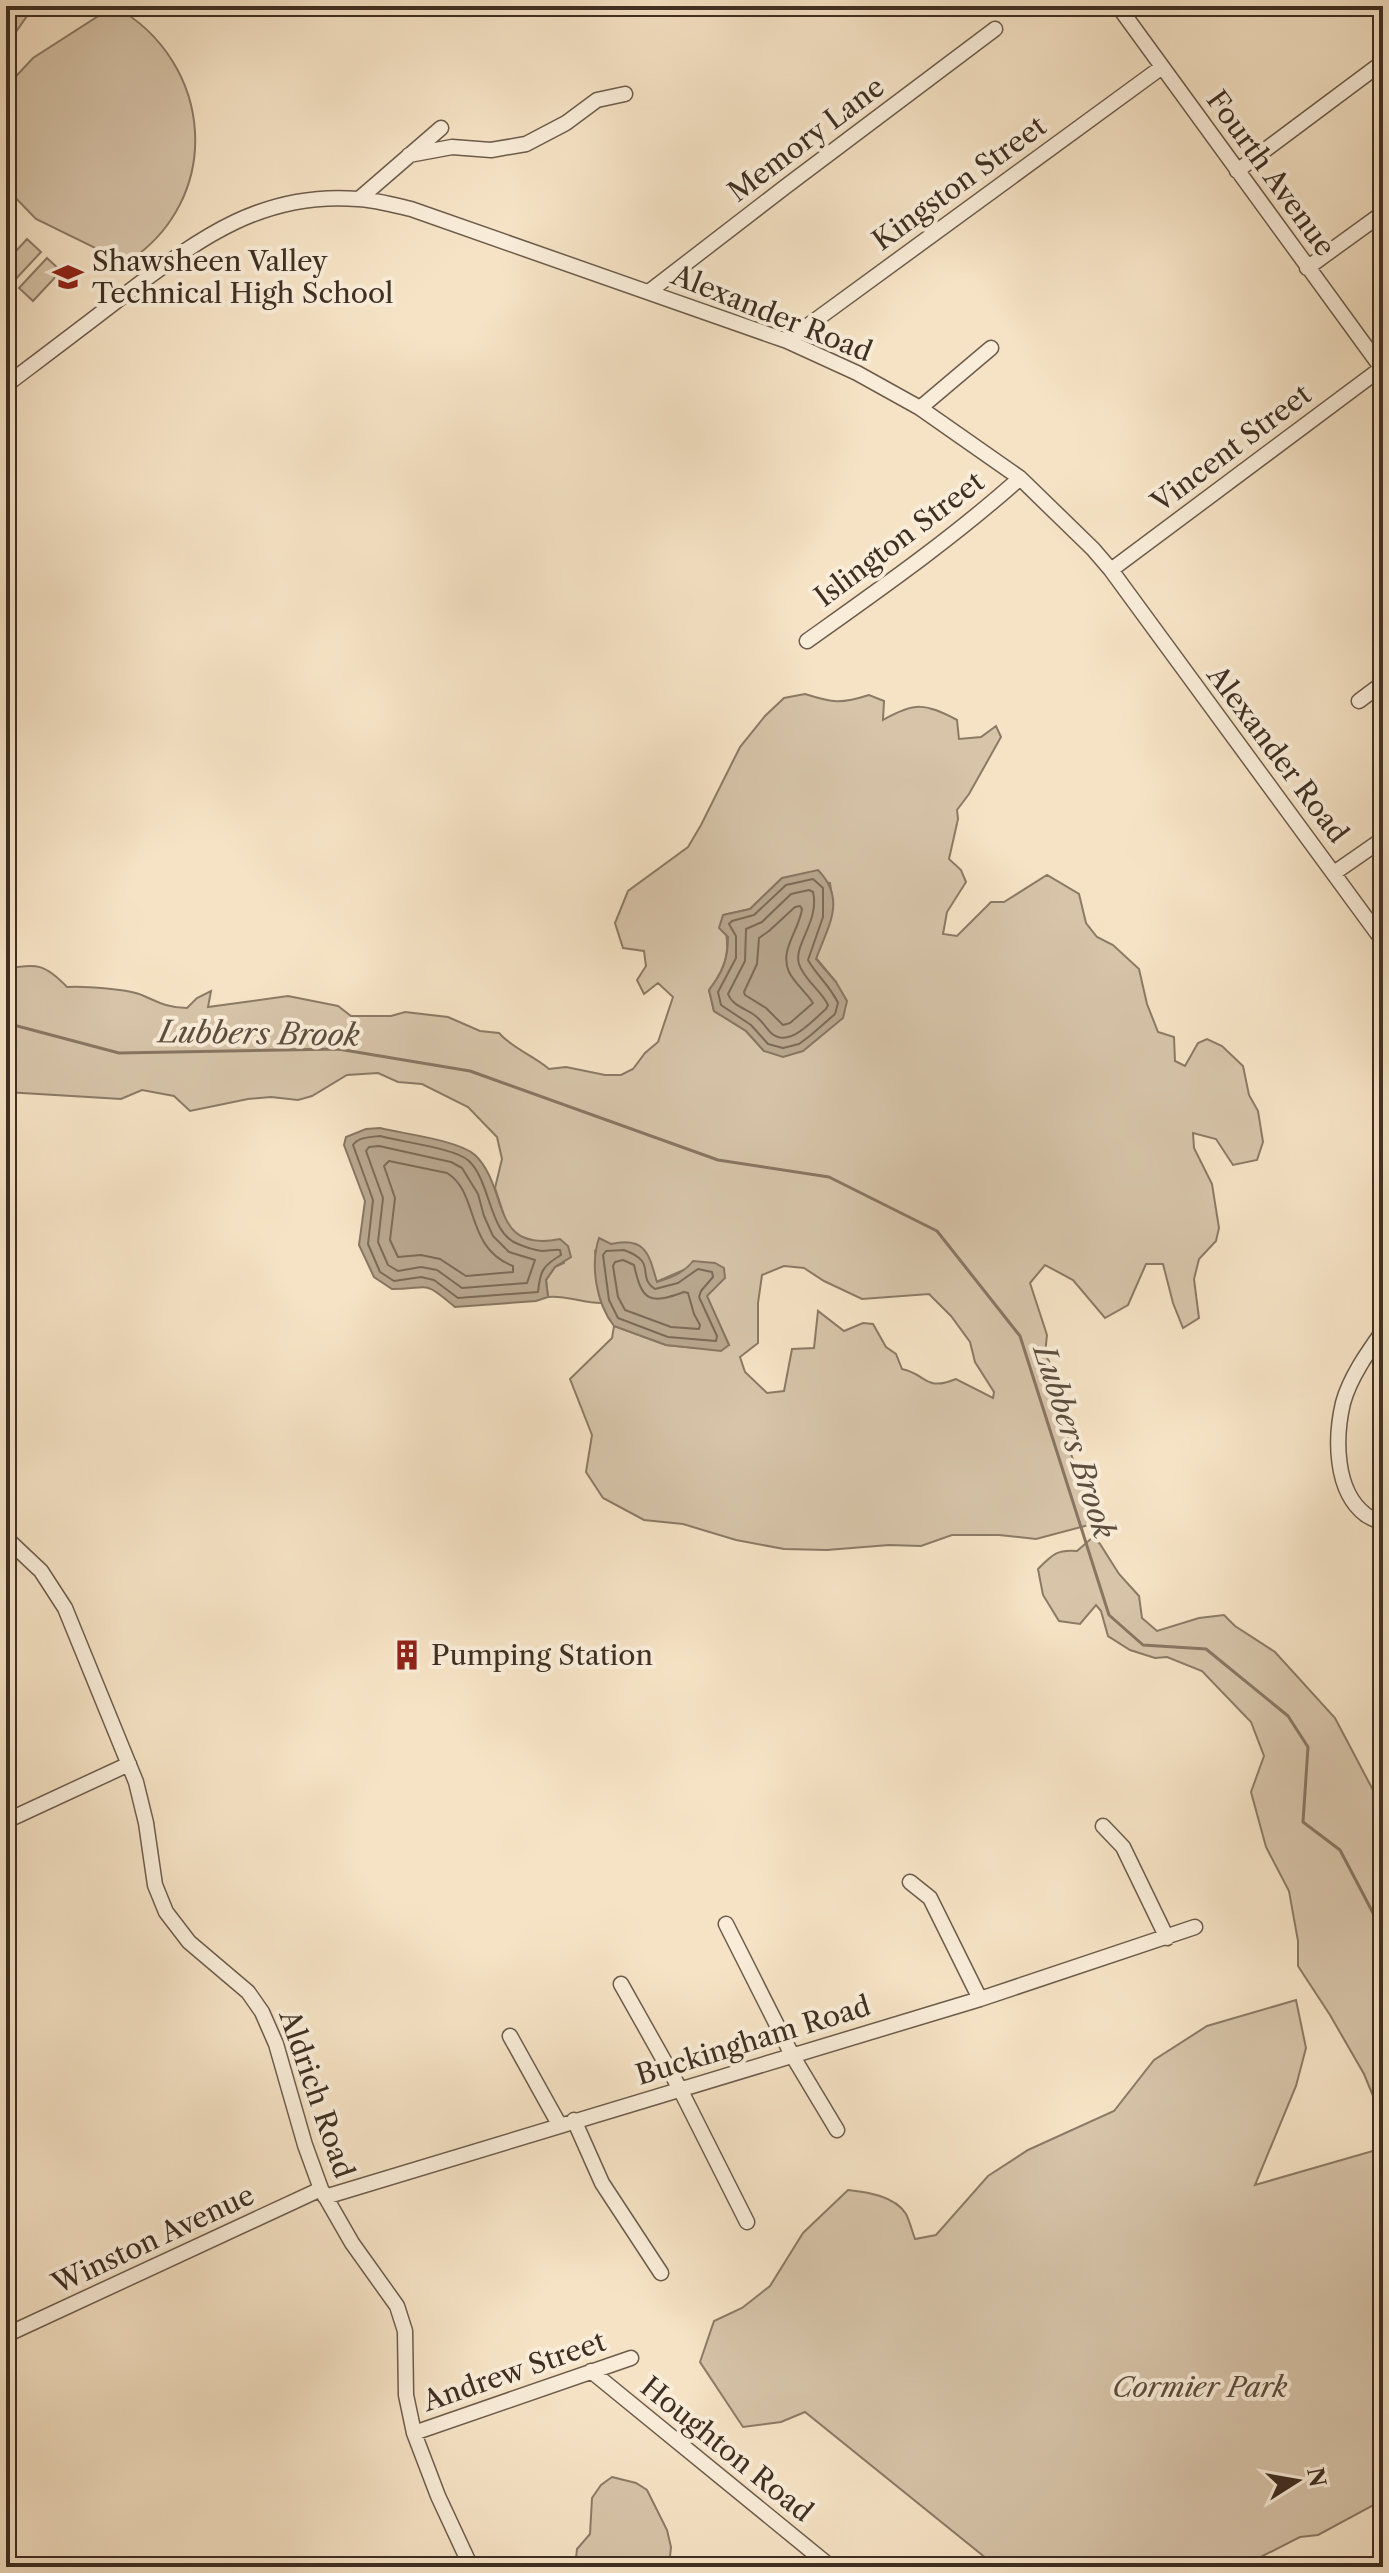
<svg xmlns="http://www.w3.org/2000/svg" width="1389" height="2573" font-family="'Libre Caslon Text',serif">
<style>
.green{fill:#d7c4a9;stroke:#8b7a66;stroke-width:2;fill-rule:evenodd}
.water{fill:#b8a68e;stroke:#887663;stroke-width:2}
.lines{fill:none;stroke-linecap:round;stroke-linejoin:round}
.shore{stroke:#7c6a58;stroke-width:2}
.stream{stroke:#887663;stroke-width:3}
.minor-casing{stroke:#6d5c4c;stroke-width:17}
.minor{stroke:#f9edd9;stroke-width:14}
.labels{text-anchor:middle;stroke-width:8;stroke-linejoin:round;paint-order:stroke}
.street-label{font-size:28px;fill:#3f2f23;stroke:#f9edd9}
.poi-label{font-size:28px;fill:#3f2f23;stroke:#f9edd9;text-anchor:start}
.park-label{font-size:28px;font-style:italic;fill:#5d4d3e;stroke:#f9edd9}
.water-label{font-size:30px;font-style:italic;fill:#5d4d3e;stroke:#f9edd9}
</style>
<rect width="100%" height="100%" fill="#f6e3c5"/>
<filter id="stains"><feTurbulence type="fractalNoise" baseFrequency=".0025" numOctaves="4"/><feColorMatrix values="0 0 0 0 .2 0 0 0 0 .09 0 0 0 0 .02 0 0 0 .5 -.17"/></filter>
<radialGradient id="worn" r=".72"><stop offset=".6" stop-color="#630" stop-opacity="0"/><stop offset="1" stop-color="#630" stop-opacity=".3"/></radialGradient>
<!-- green -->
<path class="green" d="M 6,6 L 34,6 L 6,46 Z
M 114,6 C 215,62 225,200 126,263 L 36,219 L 6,188 L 6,87 L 33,58 Z
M 27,239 L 41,252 L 13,282 L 6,275 L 6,262 Z
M 47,258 L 61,271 L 33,301 L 19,288 Z
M 805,694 C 833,703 841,704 869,695 L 884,701 L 883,720 C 915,702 925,703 957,720 L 959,739 L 981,737 L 996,726 L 1001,737 L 969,794 L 957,810 L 958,819 L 949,859 L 961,870 L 966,882 L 947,912 L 943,934 L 957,936 L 991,902 L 1004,902 L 1047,875 L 1079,894 L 1086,923 L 1097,937 L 1113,945 L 1139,969 L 1147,1004 L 1158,1032 L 1174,1037 L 1175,1061 L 1185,1066 L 1198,1043 L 1207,1039 L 1222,1046 L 1243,1066 L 1249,1095 L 1258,1111 L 1263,1142 L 1257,1160 L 1233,1165 L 1216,1139 L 1193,1133 L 1194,1148 L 1212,1184 L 1219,1228 L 1216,1241 L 1199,1259 L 1194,1279 L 1199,1318 L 1183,1328 L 1173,1303 L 1163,1264 L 1146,1264 L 1128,1305 L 1105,1318 L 1073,1280 L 1045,1265 L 1030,1283 L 1047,1335 L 1045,1354 L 1055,1372 L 1060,1388 L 1058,1405 L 1065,1421 L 1071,1454 L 1087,1499 L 1100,1522 L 1036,1539 L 999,1535 L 952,1535 L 921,1546 L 889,1545 L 827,1550 L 784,1549 L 736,1540 L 683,1524 L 644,1520 L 603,1498 L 586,1472 L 592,1435 L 570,1379 L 612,1338 L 614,1326 L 666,1345 L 696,1348 L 729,1345 L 706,1296 L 724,1278 L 688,1268 L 656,1282 L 653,1270 L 595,1251 L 601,1303 C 583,1303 565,1295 548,1297 L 546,1280 L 555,1267 L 564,1263 L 560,1240 L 543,1243 L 518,1236 L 507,1225 L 495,1188 L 502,1159 L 497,1137 L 468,1107 L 422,1084 L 398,1082 L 378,1073 L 347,1075 L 312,1096 L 298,1100 L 271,1097 L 248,1099 L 190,1111 L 174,1096 L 142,1090 L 121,1099 L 6,1092 L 6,969 C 37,963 45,964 67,987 C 83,986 131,989 144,996 C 160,1003 169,1008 187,1008 L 197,998 L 211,991 L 208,1007 L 288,996 L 338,1006 L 351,1016 L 391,1016 L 405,1012 L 448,1017 L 480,1031 L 499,1033 C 513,1049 533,1055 549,1069 L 566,1067 L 605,1075 L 621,1075 L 633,1069 L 645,1053 L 658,1042 L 673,997 L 658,983 L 644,994 L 637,980 L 646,966 L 644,951 L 623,948 L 615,923 L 628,891 L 688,847 L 701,825 L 740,747 L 765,716 L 784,698 ZM 782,878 L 830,883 C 836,914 826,930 816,958 L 836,982 L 764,1051 L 746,1031 L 714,1011 L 709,990 C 730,963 730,947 723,915 L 750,909 ZM 784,1266 L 804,1268 L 824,1281 L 862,1299 L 929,1294 L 951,1316 L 970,1342 L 975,1362 L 994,1392 L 993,1398 L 956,1379 C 924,1392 927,1374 902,1369 L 896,1354 L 886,1347 L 873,1324 L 863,1323 L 844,1331 L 818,1311 L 814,1348 L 792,1349 L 784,1391 L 767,1393 L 745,1372 L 740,1357 L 758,1343 L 758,1303 L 762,1275 Z
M 1093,1537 L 1100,1544 L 1119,1574 L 1139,1596 L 1142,1618 L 1157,1631 L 1199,1618 L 1224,1615 L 1235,1626 L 1275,1652 L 1335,1718 L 1383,1809 L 1383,2120 L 1364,2074 L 1330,2015 L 1298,1966 L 1298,1941 L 1289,1891 L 1266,1847 L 1251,1792 L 1264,1756 L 1251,1722 L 1202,1671 L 1167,1657 L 1155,1658 L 1130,1650 L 1108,1636 L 1101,1611 L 1096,1605 L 1080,1624 L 1059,1621 L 1043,1595 L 1038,1569 C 1052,1555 1057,1549 1077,1551 Z
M 1296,2000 L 1306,2048 L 1296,2086 L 1255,2185 L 1383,2148 L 1383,2500 L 1318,2535 L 1300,2537 L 1241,2567 L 997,2567 L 805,2412 L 781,2422 L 743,2427 L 700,2362 L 714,2321 L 742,2308 L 770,2286 L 803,2233 L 848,2190 C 867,2192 895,2196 906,2214 C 910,2222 912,2231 915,2239 L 936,2235 L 988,2176 L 1028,2150 L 1114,2111 L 1154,2060 L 1207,2026 Z
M 612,2477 L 636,2483 L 647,2490 L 667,2530 L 671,2547 L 669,2567 L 575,2567 L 577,2549 L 590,2534 L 592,2498 L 601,2485 Z"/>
<!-- water -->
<path class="water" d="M 818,870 C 847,900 828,926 816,959 L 836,982 L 847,1001 L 843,1018 L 803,1051 L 783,1057 L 764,1051 L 746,1031 L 714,1011 L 709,990 C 723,972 728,959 728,937 L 719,928 L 723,915 L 750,909 L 782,878 Z
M 380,1128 C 404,1134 458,1140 475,1155 C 510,1189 489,1253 560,1239 L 568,1246 L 571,1257 L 555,1267 L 546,1280 L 548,1297 L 536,1301 L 455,1307 C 422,1279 431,1289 392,1289 L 374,1277 L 359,1245 L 365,1201 L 344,1145 L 346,1137 L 366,1129 Z
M 599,1238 L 611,1244 C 647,1236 649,1256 657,1282 C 671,1277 684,1273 693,1261 L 715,1263 L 724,1268 L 725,1278 L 707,1296 L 729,1345 L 721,1351 L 666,1345 L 614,1326 C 596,1303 590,1265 599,1238 Z"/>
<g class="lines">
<!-- shore -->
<path class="shore" d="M 813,879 L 823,888 L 823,917 L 808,960 C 817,976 831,987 838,1003 L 835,1014 L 811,1035 L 799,1044 L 783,1048 L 768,1044 L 751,1025 L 721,1005 L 718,992 L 736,958 L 736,936 L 729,924 L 732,921 L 754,915 L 786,885 Z
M 809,890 L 813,892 C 820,921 793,945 799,964 C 804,980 821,990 828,1005 L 826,1009 C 813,1020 789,1049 771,1033 C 765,1027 761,1019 753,1014 C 744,1008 732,1005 728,994 L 745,961 L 746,929 L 762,922 L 791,894 Z
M 800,906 L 802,909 C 799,931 779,950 789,972 C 795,984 806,992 813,1003 L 790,1023 L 783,1025 L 766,1008 L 745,995 L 744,992 L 757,964 L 759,938 L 769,931 L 795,907 Z
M 380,1136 C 401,1142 455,1148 469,1161 C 491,1182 489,1234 518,1244 C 525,1247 535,1250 542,1251 C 549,1251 554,1249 560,1250 L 561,1255 C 542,1266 540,1272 538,1292 L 458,1298 L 434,1280 L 421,1277 L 394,1281 L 380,1272 L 368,1244 L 373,1200 L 353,1145 C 358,1137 371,1137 380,1136 Z
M 379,1146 L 451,1162 L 462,1168 L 478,1194 L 484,1216 L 493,1236 L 509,1252 L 535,1260 L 527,1283 L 462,1288 L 437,1270 L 421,1267 L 398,1271 L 388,1265 L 378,1242 L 383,1198 L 366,1151 L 369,1147 Z
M 389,1161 L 447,1173 C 480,1193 464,1247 513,1266 L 513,1272 L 466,1276 L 440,1259 L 421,1255 L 398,1257 L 390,1240 L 395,1198 L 384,1166 Z
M 624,1250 C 659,1263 635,1275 655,1289 L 678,1283 L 698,1269 L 712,1272 L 713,1277 L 701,1291 L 699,1297 L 717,1336 L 716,1341 L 668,1337 L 618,1318 L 609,1300 L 603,1255 L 606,1251 Z
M 623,1260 L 634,1265 C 642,1301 649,1305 684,1292 L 688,1293 L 694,1314 L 700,1325 L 699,1329 L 671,1327 L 625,1310 L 618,1297 L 613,1266 L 615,1262 Z"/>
<!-- stream -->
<path class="stream" d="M 6,1023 L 119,1053 L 338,1049 L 470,1071 L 718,1160 L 829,1177 L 937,1231 L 1020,1336 L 1109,1615 L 1143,1645 L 1206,1649 L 1288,1716 L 1308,1747 L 1303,1822 L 1340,1850 L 1383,1932"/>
<!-- minor casing -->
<g class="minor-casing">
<path id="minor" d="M 1118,6 L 1383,370
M 409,155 L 452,147 L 491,150 L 526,144 L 566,123 L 597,100 L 625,94
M 1237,171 L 1383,62
M 359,199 L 441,128
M 1307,268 L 1383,213
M 650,291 L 785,187 L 995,29
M 787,341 L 1162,67
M 6,385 C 47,354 87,324 127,293 C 199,239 262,191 358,199 C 376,200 394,205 411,209 L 787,341 L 857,373 L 920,408 L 1020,478 L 1093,549 L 1111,570 L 1383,941
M 920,408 L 991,348
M 1111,570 L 1383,367
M 807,641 C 880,589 953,538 1020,478
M 1359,701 L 1383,683
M 1334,873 L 1383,839
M 1383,1331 C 1368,1352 1350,1377 1343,1403 C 1335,1437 1334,1491 1366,1515 C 1371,1518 1378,1521 1383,1524
M 6,1538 L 41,1571 L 65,1608 L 136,1782 L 146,1823 L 155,1885 L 166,1912 L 189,1942 L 248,1992 L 262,2012 L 276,2044 L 305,2145 L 321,2189 L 352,2243 L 397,2306 L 405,2331 L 406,2395 L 414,2433 L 438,2496 L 471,2567
M 6,1821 L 129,1764
M 1103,1826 L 1123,1847 L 1167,1938
M 910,1882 L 930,1898 L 980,1999
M 726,1924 L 792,2055 L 837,2130
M 621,1984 L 680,2089 L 747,2222
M 510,2036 L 560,2126
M 574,2120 L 602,2183 L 661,2273
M 325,2197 L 980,1999 L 1195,1927
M 6,2335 L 321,2189
M 591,2371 L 831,2567
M 414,2433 L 631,2358"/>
</g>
<!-- minor -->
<use href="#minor" class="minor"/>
</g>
<!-- icons -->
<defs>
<g id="school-bare" transform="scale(2.4)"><path d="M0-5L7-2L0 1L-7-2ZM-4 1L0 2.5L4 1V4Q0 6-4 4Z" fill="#8f2418" stroke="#f9edd9" stroke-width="2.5" paint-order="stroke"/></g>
<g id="building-bare" transform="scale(2.4)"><path d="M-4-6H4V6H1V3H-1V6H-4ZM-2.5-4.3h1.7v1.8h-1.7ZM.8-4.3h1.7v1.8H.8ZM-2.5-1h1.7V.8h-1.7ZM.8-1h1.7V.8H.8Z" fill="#8f2418" stroke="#f9edd9" stroke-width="2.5" paint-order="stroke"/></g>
</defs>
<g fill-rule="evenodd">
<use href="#school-bare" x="68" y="277"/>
<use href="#building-bare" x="407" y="1655"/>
</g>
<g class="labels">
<!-- street labels -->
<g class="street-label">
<text transform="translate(806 139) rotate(-37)" y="10">Memory Lane</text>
<text transform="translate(1271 173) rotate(54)" y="10">Fourth Avenue</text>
<text transform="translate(959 183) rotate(-36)" y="10">Kingston Street</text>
<text transform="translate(772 313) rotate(22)" y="10">Alexander Road</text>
<text transform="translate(1231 448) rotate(-37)" y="10">Vincent Street</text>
<text transform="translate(899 539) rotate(-37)" y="10">Islington Street</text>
<text transform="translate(1278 754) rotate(53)" y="10">Alexander Road</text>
<text transform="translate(753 2040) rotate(-17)" y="10">Buckingham Road</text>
<text transform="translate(317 2094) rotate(71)" y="10">Aldrich Road</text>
<text transform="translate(153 2239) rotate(-25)" y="10">Winston Avenue</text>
<text transform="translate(514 2371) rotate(-19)" y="10">Andrew Street</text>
<text transform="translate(727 2449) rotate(39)" y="10">Houghton Road</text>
</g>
<!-- poi labels -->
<g class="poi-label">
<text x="92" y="271">Shawsheen Valley<tspan x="92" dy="32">Technical High School</tspan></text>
<text x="431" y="1665">Pumping Station</text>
</g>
<!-- park labels -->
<g class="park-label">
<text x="1200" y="2397">Cormier Park</text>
</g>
<!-- water labels -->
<g class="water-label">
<text transform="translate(259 1034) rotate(1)" y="10">Lubbers Brook</text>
<text transform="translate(1074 1442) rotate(72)" y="10">Lubbers Brook</text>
</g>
</g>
<!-- margin -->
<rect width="1389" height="2573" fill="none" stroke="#f6e3c5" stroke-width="32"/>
<rect x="8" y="8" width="1373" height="2557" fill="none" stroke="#3f2f23" stroke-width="4"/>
<rect x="16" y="16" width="1357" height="2541" fill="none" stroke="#3f2f23" stroke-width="2"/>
<!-- north arrow -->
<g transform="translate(1297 2481) rotate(79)" stroke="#f9edd9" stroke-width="6" paint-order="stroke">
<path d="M0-6L14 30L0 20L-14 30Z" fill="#3f2f23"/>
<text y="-12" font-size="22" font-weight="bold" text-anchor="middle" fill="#3f2f23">N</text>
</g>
<rect width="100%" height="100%" filter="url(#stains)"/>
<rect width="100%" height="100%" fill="url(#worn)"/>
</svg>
